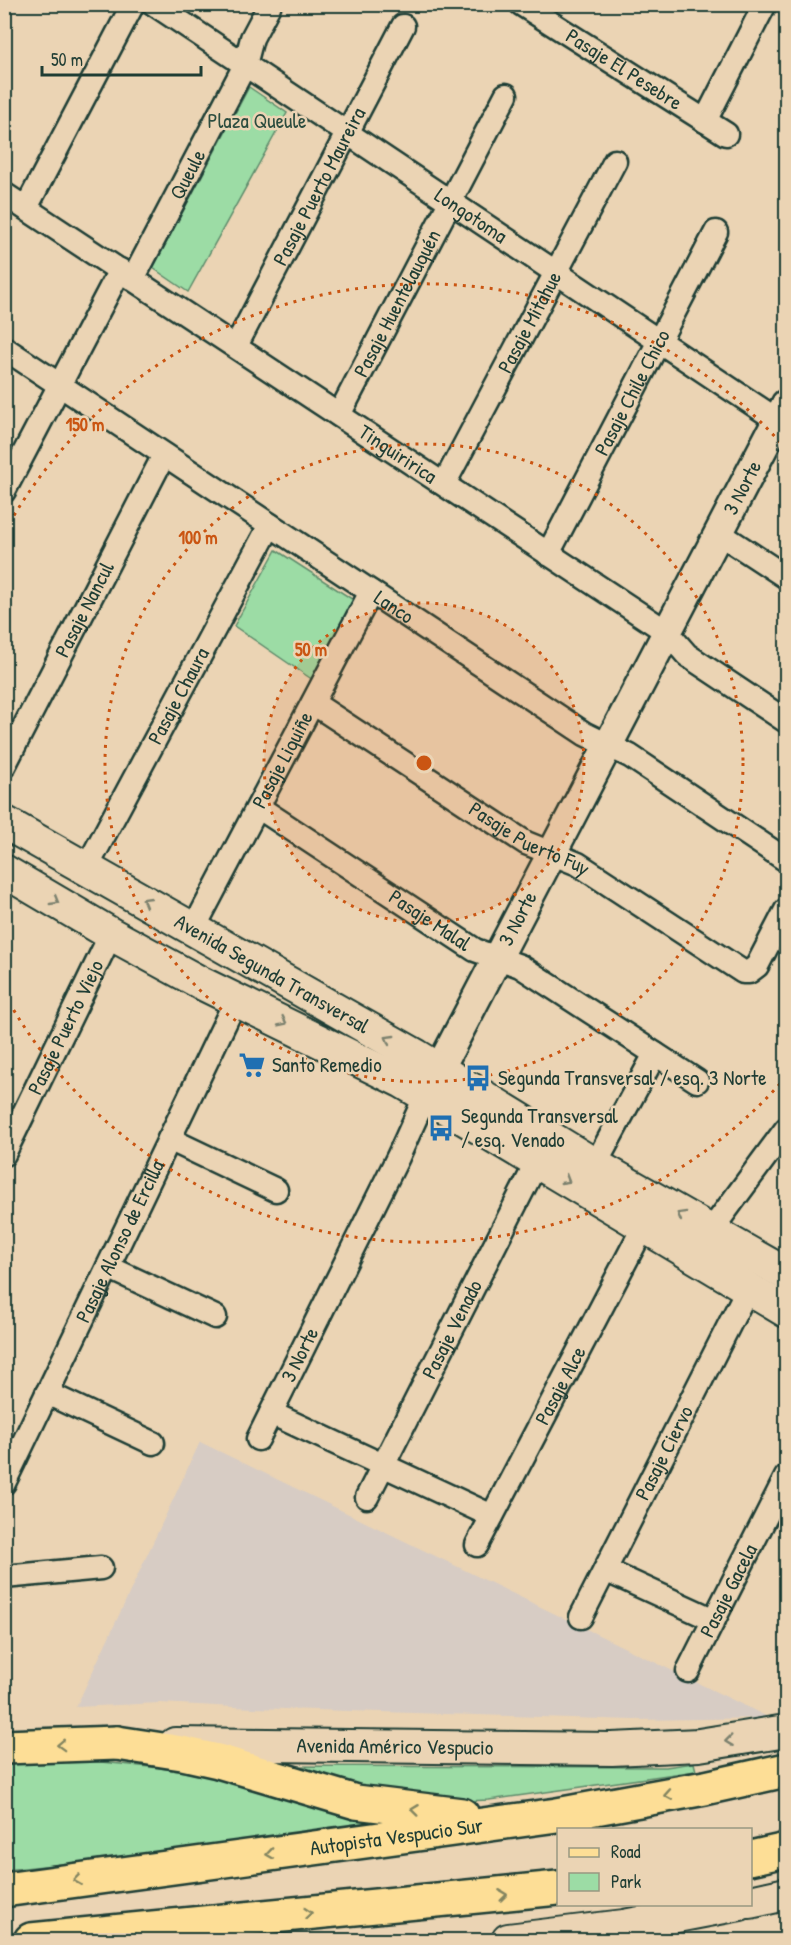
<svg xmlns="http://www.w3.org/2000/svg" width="791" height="1945" font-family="'Patrick Hand',sans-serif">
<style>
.built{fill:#d7ccc4}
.green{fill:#9cdca5;stroke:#5e8c6c;stroke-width:1.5}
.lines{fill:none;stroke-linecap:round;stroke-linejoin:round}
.minor-casing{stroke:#1f3d34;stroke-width:27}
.tertiary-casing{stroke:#1f3d34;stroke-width:33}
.secondary-casing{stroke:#1f3d34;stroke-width:36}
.primary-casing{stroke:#1f3d34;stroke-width:38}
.motorway-casing{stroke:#1f3d34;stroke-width:38}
.minor{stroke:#ebd4b4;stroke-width:22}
.tertiary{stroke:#ebd4b4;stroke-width:28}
.secondary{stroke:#ebd4b4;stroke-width:32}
.primary{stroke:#fdde96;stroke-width:33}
.motorway{stroke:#fdde96;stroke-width:33}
.oneway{stroke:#7b816e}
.oneway2{stroke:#838560}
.ring{fill:none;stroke:#ca5512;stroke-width:3;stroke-dasharray:3 6}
.labels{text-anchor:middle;stroke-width:5;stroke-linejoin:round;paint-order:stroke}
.street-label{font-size:21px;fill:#1f3d34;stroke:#ebd4b4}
.park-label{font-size:21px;fill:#2c4d3f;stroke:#ebd4b4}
.poi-label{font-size:21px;fill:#1f3d34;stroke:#ebd4b4;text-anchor:start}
.centre{fill:#ca5512;stroke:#ebd4b4;stroke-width:3}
.ring-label{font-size:18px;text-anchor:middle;font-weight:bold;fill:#ca5512;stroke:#ebd4b4;stroke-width:5;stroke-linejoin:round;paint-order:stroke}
</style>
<rect width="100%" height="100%" fill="#ebd4b4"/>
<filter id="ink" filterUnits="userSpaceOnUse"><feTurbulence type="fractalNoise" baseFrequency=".0167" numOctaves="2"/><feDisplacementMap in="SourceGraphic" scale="12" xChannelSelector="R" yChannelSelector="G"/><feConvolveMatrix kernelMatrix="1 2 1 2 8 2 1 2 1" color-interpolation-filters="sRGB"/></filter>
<g filter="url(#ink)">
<!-- built -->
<path class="built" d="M 200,1442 L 770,1718 L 633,1720 L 253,1708 L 160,1703 L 76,1707 Z"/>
<!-- green -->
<path class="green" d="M 249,87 L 287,113 L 188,292 L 153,268 Z
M 276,550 L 355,601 L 313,680 L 234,626 Z
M 5,1761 L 91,1761 L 160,1768 L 208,1776 L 343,1816 L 397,1824 L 393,1830 L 5,1870 Z
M 694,1763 L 696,1771 L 489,1800 L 439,1802 L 263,1766 L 666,1767 Z"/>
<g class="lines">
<!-- minor casing -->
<g class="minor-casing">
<g id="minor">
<path id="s1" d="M 154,4 L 786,426"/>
<path id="s2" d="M 521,4 L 726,134"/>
<path d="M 705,121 L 765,4"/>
<path id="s3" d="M 4,194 L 667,632 L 687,655 L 786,721"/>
<path d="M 26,208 L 133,4"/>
<path id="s4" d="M 133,279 L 245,65 L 252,38 L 270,4"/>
<path id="s5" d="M 236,346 L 403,26"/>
<path id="s6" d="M 4,348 L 585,734 L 630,756 L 786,860"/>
<path id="s7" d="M 339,415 L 506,95"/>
<path id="s8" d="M 444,484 L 615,161"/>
<path d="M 4,491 L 120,270"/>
<path d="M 719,533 L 786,577"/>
<path id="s9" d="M 548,554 L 716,232"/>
<path id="s10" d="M 313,703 L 526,843 L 578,864 L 743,972 L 749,972 L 757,966 L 786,910"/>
<path id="s11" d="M 4,766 L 164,455"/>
<path id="s12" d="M 258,807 L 475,950 L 520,966 L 697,1081"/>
<path id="s13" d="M 87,867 L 270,525"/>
<path id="s14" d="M 194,928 L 371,592"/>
<path d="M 169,1139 L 276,1190"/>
<path id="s15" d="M 4,1154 L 111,934"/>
<path d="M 595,1165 L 655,1054"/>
<path d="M 710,1232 L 786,1129"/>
<path d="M 108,1267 L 215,1317"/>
<path d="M 47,1393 L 153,1443"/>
<path d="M 271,1413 L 492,1516"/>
<path id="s16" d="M 258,1439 L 398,1157 L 426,1095"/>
<path id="s17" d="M 4,1483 L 236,1000"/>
<path id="s18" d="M 367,1497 L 537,1162"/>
<path id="s19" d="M 477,1545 L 644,1226"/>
<path d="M 605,1570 L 714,1620"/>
<path d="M 4,1577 L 101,1568"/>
<path id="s20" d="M 581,1617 L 748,1288"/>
<path id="s21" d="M 688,1671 L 786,1477"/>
</g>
</g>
<!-- tertiary casing -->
<g class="tertiary-casing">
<g id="tertiary">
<path id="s22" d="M 429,1089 L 786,404"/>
</g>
</g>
<!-- secondary casing -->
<g class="secondary-casing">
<g id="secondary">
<path id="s23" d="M 4,822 L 417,1056 L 595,1165 L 786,1274"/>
<path d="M 4,871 L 111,934 L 201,983 L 403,1082 L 786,1311"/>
<path id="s24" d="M 175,1744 L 612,1749 L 699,1745 L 786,1731"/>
<path d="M 750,1902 L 786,1894"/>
<path d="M 508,1940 L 624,1926 L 740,1904"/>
</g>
</g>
<!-- primary casing -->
<g class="primary-casing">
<path id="primary" d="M 4,1747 L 117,1743"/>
</g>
<!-- motorway casing -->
<g class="motorway-casing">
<g id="motorway">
<path d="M 117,1743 L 182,1753 L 218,1761 L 356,1802 L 462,1815"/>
<path d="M 750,1858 L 786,1850"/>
<path id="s25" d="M 4,1890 L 557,1815 L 705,1788 L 786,1770"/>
<path d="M 31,1940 L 558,1888"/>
</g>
</g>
<!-- minor -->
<use href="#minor" class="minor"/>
<!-- tertiary -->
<use href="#tertiary" class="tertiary"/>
<!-- secondary -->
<use href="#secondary" class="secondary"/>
<!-- primary -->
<use href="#primary" class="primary"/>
<!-- motorway -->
<use href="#motorway" class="motorway"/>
</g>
<!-- one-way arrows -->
<defs><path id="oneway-chevron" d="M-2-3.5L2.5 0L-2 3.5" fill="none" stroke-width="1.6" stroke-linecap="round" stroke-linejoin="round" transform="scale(1.5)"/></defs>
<g class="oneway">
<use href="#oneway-chevron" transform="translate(55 901) rotate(30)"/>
<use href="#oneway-chevron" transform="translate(146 901) rotate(-150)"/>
<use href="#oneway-chevron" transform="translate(283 1022) rotate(26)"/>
<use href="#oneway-chevron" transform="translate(389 1039) rotate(-150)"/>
<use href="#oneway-chevron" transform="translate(566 1180) rotate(31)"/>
<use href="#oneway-chevron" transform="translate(681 1215) rotate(-150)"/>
<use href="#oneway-chevron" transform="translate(729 1741) rotate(173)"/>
</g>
<g class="oneway2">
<use href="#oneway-chevron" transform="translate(61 1745) rotate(178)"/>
<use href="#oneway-chevron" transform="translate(668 1795) rotate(170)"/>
<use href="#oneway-chevron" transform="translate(415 1810) rotate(-173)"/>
<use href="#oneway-chevron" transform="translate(270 1854) rotate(172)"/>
<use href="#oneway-chevron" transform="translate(77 1880) rotate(172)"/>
<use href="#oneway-chevron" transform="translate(503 1895) rotate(-7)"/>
<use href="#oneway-chevron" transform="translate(308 1913) rotate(-5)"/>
</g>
</g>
<!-- distance rings -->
<circle cx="424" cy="763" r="160" fill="#ca5512" fill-opacity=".12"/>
<g class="ring">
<circle cx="424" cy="763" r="160"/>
<circle cx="424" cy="763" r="319"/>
<path d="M786 1077A479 479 0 0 1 5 995M5 531A479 479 0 0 1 786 449"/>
</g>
<!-- icons -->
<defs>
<g id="supermarket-bare" transform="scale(2.07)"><path d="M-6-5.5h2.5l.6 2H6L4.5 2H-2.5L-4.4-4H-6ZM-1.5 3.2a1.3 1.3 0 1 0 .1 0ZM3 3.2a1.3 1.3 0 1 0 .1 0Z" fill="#1f6fb2" stroke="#ebd4b4" stroke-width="2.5" paint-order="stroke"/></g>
<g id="bus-bare" transform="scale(2.07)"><path d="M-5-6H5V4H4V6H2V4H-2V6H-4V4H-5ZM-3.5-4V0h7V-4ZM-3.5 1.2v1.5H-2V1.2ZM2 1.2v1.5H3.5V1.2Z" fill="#1f6fb2" stroke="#ebd4b4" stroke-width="2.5" paint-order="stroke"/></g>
</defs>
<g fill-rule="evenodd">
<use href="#supermarket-bare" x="252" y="1065"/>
<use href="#bus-bare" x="478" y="1078"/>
<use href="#bus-bare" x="441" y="1128"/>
</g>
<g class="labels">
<!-- street labels -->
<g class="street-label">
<text dy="7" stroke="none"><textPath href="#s2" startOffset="122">Pasaje El Pesebre</textPath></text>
<text dy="7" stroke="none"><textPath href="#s4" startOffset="118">Queule</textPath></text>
<text dy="7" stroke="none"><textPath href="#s5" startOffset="180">Pasaje Puerto Maureira</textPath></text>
<text dy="7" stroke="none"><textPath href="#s1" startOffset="381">Longotoma</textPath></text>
<text dy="7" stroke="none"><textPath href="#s7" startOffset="126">Pasaje Huentelauquén</textPath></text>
<text dy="7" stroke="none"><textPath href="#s8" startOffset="183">Pasaje Mitahue</textPath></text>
<text dy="7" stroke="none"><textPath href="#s9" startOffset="182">Pasaje Chile Chico</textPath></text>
<text dy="7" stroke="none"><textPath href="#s3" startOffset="472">Tinguiririca</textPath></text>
<text dy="7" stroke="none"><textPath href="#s22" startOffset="678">3 Norte</textPath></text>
<text dy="7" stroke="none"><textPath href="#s6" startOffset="468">Lanco</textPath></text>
<text dy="7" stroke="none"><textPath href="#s11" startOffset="176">Pasaje Ñancul</textPath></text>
<text dy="7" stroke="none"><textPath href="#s13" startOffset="194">Pasaje Chaura</textPath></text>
<text dy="7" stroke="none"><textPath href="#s14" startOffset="190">Pasaje Liquiñe</textPath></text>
<text dy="7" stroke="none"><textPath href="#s10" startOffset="256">Pasaje Puerto Fuy</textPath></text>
<text dy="7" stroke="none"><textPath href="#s22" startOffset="192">3 Norte</textPath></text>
<text dy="7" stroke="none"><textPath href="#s12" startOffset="206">Pasaje Malal</textPath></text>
<text dy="7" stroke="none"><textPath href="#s23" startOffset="308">Avenida Segunda Transversal</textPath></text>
<text dy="7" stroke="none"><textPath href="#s15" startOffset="141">Pasaje Puerto Viejo</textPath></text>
<text dy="7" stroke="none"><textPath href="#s17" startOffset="268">Pasaje Alonso de Ercilla</textPath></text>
<text dy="7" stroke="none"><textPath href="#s18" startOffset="188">Pasaje Venado</textPath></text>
<text dy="7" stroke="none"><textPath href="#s16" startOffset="94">3 Norte</textPath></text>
<text dy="7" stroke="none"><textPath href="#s19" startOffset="180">Pasaje Alce</textPath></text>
<text dy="7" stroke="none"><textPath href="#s20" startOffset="184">Pasaje Ciervo</textPath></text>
<text dy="7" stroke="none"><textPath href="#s21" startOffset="90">Pasaje Gacela</textPath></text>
<text dy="7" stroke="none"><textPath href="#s24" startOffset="220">Avenida Américo Vespucio</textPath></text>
<text dy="7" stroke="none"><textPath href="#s25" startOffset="396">Autopista Vespucio Sur</textPath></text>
</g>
<!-- park labels -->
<g class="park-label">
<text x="257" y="128">Plaza Queule</text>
</g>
<!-- poi labels -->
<g class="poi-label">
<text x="272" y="1072">Santo Remedio</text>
<text x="498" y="1085">Segunda Transversal / esq. 3 Norte</text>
<text x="461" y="1123">Segunda Transversal<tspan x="461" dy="24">/ esq. Venado</tspan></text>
</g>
</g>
<circle cx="424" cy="763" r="9" class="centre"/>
<g class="ring-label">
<text x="85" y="431">150 m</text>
<text x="198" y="544">100 m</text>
<text x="311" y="656">50 m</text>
</g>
<!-- margin -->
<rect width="791" height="1945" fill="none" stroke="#ebd4b4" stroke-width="24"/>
<rect x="12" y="12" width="767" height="1921" fill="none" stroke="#1f3d34" stroke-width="2" filter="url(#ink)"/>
<!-- legend -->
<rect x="557" y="1828" width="195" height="78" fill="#ebd4b4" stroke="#999881" stroke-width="1.5"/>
<rect x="569" y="1848" width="30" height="9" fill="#fdde96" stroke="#999881" stroke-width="1.5"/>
<text x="611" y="1858" font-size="18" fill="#1f3d34">Road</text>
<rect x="569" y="1873" width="30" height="18" fill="#9cdca5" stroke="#999881" stroke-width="1.5"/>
<text x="611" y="1888" font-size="18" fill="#1f3d34">Park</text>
<!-- scale -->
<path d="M42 66v9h159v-9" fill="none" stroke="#1f3d34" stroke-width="3"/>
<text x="51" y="66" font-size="18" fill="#1f3d34" stroke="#ebd4b4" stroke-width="4.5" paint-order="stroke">50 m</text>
</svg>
